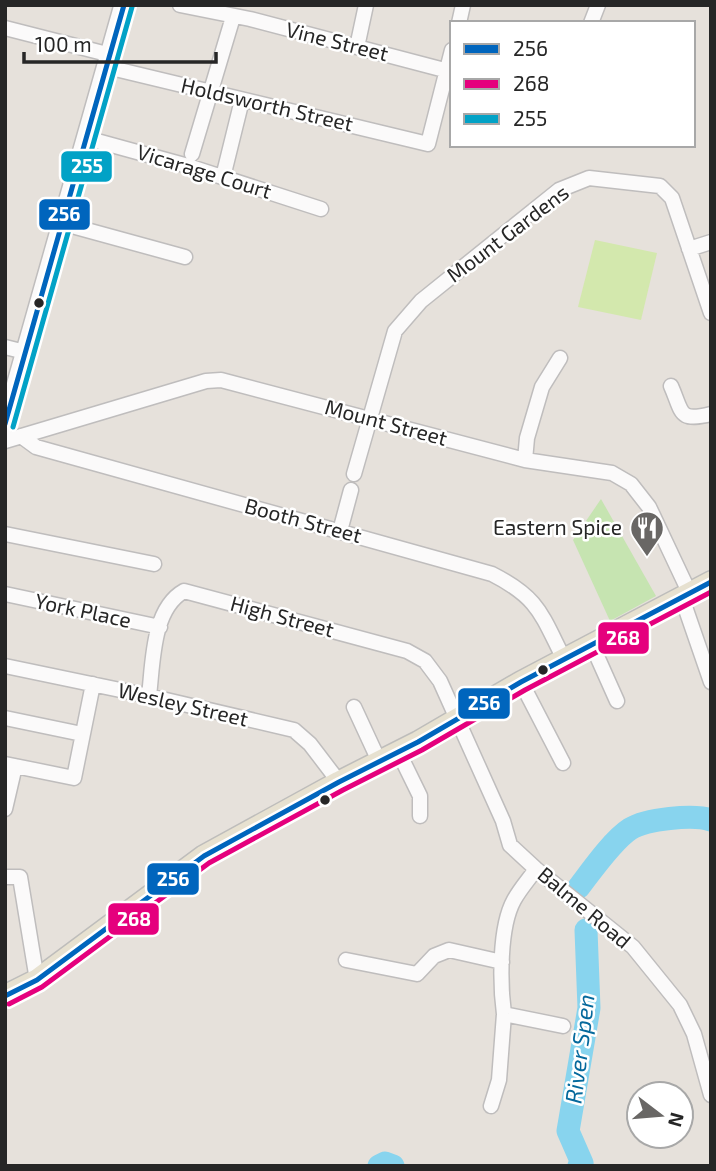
<svg xmlns="http://www.w3.org/2000/svg" width="716" height="1171" font-family="'Exo 2',sans-serif">
<style>
.green{fill:#c6e4b1}
.pitch{fill:#d3e8ad}
.lines{fill:none;stroke-linecap:round;stroke-linejoin:round}
.stream{stroke:#88d4ee;stroke-width:3.5}
.river{stroke:#88d4ee;stroke-width:23}
.minor-casing{stroke:#bfbdbd;stroke-width:17}
.secondary-casing{stroke:#bfbdbd;stroke-width:22}
.primary-casing{stroke:#bebdbb;stroke-width:24}
.minor{stroke:#fbfafa;stroke-width:14}
.secondary{stroke:#fbfafa;stroke-width:19}
.primary{stroke:#e7e1d0;stroke-width:21}
.bus-1-casing{stroke:#fff;stroke-width:10}
.bus-2-casing{stroke:#fff;stroke-width:10}
.bus-3-casing{stroke:#fff;stroke-width:10}
.bus-1{stroke:#0065bd;stroke-width:5}
.bus-2{stroke:#e5007d;stroke-width:5}
.bus-3{stroke:#02a2c6;stroke-width:5}
.bus-dot{fill:#262626;stroke:#fff;stroke-width:2.5}
.labels{text-anchor:middle;stroke-width:5;stroke-linejoin:round;paint-order:stroke}
.street-label{font-size:21px;fill:#262626;stroke:#fff}
.poi-label{font-size:21px;fill:#262626;stroke:#fff;text-anchor:end}
.water-label{font-size:23px;font-style:italic;fill:#05699c;stroke:#fff}
.line-badge{stroke:#fff;stroke-width:2.5}
.badge-label{font-size:19px;text-anchor:middle;font-weight:bold;fill:#fff}
</style>
<rect width="100%" height="100%" fill="#e6e1db"/>
<!-- green -->
<path class="green" d="M 601,499 L 656,596 L 610,621 L 573,540 Z"/>
<!-- pitch -->
<path class="pitch" d="M 595,240 L 657,253 L 641,320 L 578,307 Z"/>
<g class="lines">
<!-- stream -->
<path class="stream" d="M 582,1163 L 586,1166"/>
<!-- river -->
<path class="river" d="M 579,887 C 592,870 613,840 630,829 C 646,819 693,814 711,820
M 379,1166 L 385,1163 L 393,1166
M 579,1166 L 582,1163 L 568,1131 L 589,1008 L 586,930"/>
<!-- minor casing -->
<g class="minor-casing">
<path id="minor" d="M 180,5 L 250,19 L 452,72
M 459,23 L 463,5
M 591,23 L 598,5
M 5,28 L 111,55
M 357,47 L 366,5
M 107,67 L 428,144 L 452,50
M 86,138 L 188,166 L 321,209
M 192,154 L 233,17
M 223,177 L 242,100
M 61,223 L 185,257
M 689,249 L 711,242
M 5,347 L 25,352
M 671,386 C 683,413 678,422 711,414
M 21,436 L 36,447 L 492,574 C 539,598 541,614 564,659
M 5,441 L 206,381 L 221,380 L 525,460 L 612,473 L 631,484 L 649,507 L 690,594
M 525,460 L 527,438 L 542,387 L 560,358
M 354,474 L 395,331 L 421,301 L 559,190 L 589,178 L 660,186 L 672,198 L 711,313
M 340,531 L 351,490
M 5,534 L 154,564
M 5,594 L 160,627
M 682,598 L 711,682
M 592,645 L 617,701
M 5,666 L 149,696 L 294,730 L 310,744 L 339,782
M 521,682 L 563,763
M 149,696 C 153,663 152,609 184,591 L 407,651 L 425,661 L 440,681 L 503,821 L 510,845 L 536,869 L 633,947 L 680,1005 L 694,1034 L 711,1095
M 354,707 L 379,761
M 5,718 L 82,734
M 398,751 L 420,796 L 420,816
M 5,764 L 74,778 L 93,684
M 5,809 L 15,766
M 536,869 C 529,879 520,889 514,900 C 499,927 500,984 504,1014 L 563,1026
M 5,877 L 20,877 L 37,980
M 346,960 L 417,974 L 434,956 L 449,950 L 502,962
M 491,1106 L 499,1080 L 504,1014"/>
</g>
<!-- secondary casing -->
<g class="secondary-casing">
<path id="secondary" d="M 5,425 L 124,5"/>
</g>
<!-- primary casing -->
<g class="primary-casing">
<path id="primary" d="M 5,996 L 37,980 L 204,856 L 339,782 L 418,742 L 521,682 L 711,582"/>
</g>
<!-- minor -->
<use href="#minor" class="minor"/>
<!-- secondary -->
<use href="#secondary" class="secondary"/>
<!-- primary -->
<use href="#primary" class="primary"/>
<!-- bus-1 casing -->
<g class="bus-1-casing">
<path id="bus-1" d="M 5,424 L 124,5
M 5,996 L 37,980 L 204,856 L 339,782 L 418,742 L 521,682 L 711,582"/>
</g>
<!-- bus-2 casing -->
<g class="bus-2-casing">
<path id="bus-2" d="M 9,1004 L 42,987 L 209,863 L 343,790 L 422,750 L 525,690 L 711,592"/>
</g>
<!-- bus-3 casing -->
<g class="bus-3-casing">
<path id="bus-3" d="M 13,427 L 132,7"/>
</g>
<!-- bus-1 -->
<use href="#bus-1" class="bus-1"/>
<!-- bus-2 -->
<use href="#bus-2" class="bus-2"/>
<!-- bus-3 -->
<use href="#bus-3" class="bus-3"/>
</g>
<!-- icons -->
<defs>
<g id="restaurant-pin" transform="scale(1.75)"><path d="M0 17L-7.5 6A9.5 9.5 0 1 1 7.5 6Z" fill="#696765" stroke="#fff"/><path d="M-5-6h1v4h1v-4h1v4h1v-4h1v5L-1.5 .5V6h-2V.5L-5-1ZM5-6V6H3V1.5H1.5Q1.5-4 5-6Z" fill="#fff"/></g>
</defs>
<g fill-rule="evenodd">
<use href="#restaurant-pin" x="647" y="528"/>
</g>
<!-- markers -->
<g class="bus-dot">
<circle cx="39" cy="303" r="6"/>
<circle cx="543" cy="670" r="6"/>
<circle cx="325" cy="800" r="6"/>
</g>
<g class="labels">
<!-- street labels -->
<g class="street-label">
<text transform="translate(337 42) rotate(14)" y="7">Vine Street</text>
<text transform="translate(267 105) rotate(13)" y="7">Holdsworth Street</text>
<text transform="translate(204 172) rotate(17)" y="7">Vicarage Court</text>
<text transform="translate(508 234) rotate(-37)" y="7">Mount Gardens</text>
<text transform="translate(386 423) rotate(15)" y="7">Mount Street</text>
<text transform="translate(303 521) rotate(15)" y="7">Booth Street</text>
<text transform="translate(83 611) rotate(12)" y="7">York Place</text>
<text transform="translate(282 617) rotate(15)" y="7">High Street</text>
<text transform="translate(183 705) rotate(13)" y="7">Wesley Street</text>
<text transform="translate(584 908) rotate(40)" y="7">Balme Road</text>
</g>
<!-- poi labels -->
<g class="poi-label">
<text x="622" y="535">Eastern Spice</text>
</g>
<!-- water labels -->
<g class="water-label">
<text transform="translate(580 1049) rotate(-83)" y="8">River Spen</text>
</g>
</g>
<g class="line-badge">
<rect x="60" y="150" width="53" height="33" rx="7" fill="#02a2c6"/>
<rect x="38" y="198" width="53" height="33" rx="7" fill="#0065bd"/>
<rect x="597" y="621" width="53" height="34" rx="7" fill="#e5007d"/>
<rect x="457" y="687" width="54" height="33" rx="7" fill="#0065bd"/>
<rect x="146" y="862" width="54" height="34" rx="7" fill="#0065bd"/>
<rect x="107" y="902" width="53" height="34" rx="7" fill="#e5007d"/>
</g>
<g class="badge-label">
<text x="87" y="173">255</text>
<text x="64" y="221">256</text>
<text x="623" y="645">268</text>
<text x="484" y="710">256</text>
<text x="173" y="886">256</text>
<text x="134" y="926">268</text>
</g>
<!-- border -->
<rect width="716" height="1171" fill="none" stroke="#262626" stroke-width="14"/>
<!-- legend -->
<rect x="450" y="21" width="245" height="126" fill="#ffffff" stroke="#a8a8a8" stroke-width="2"/>
<rect x="464" y="44" width="35" height="10" fill="#0065bd" stroke="#a8a8a8" stroke-width="2"/>
<text x="513" y="56" font-size="21" fill="#262626">256</text>
<rect x="464" y="79" width="35" height="10" fill="#e5007d" stroke="#a8a8a8" stroke-width="2"/>
<text x="513" y="91" font-size="21" fill="#262626">268</text>
<rect x="464" y="114" width="35" height="10" fill="#02a2c6" stroke="#a8a8a8" stroke-width="2"/>
<text x="513" y="126" font-size="21" fill="#262626">255</text>
<!-- north arrow -->
<g transform="translate(660 1115) rotate(106)"><circle r="33" fill="#ffffff" stroke="#a8a8a8" stroke-width="2"/>
<path d="M0-5L12 26L0 18L-12 26Z" fill="#696765"/>
<text y="-10" font-size="19" font-weight="bold" text-anchor="middle" fill="#262626">N</text>
</g>
<!-- scale -->
<path d="M24 52v10h192v-10" fill="none" stroke="#262626" stroke-width="3.5"/>
<text x="35" y="52" font-size="21" fill="#262626" stroke="#ffffff" stroke-width="5" paint-order="stroke">100 m</text>
</svg>
